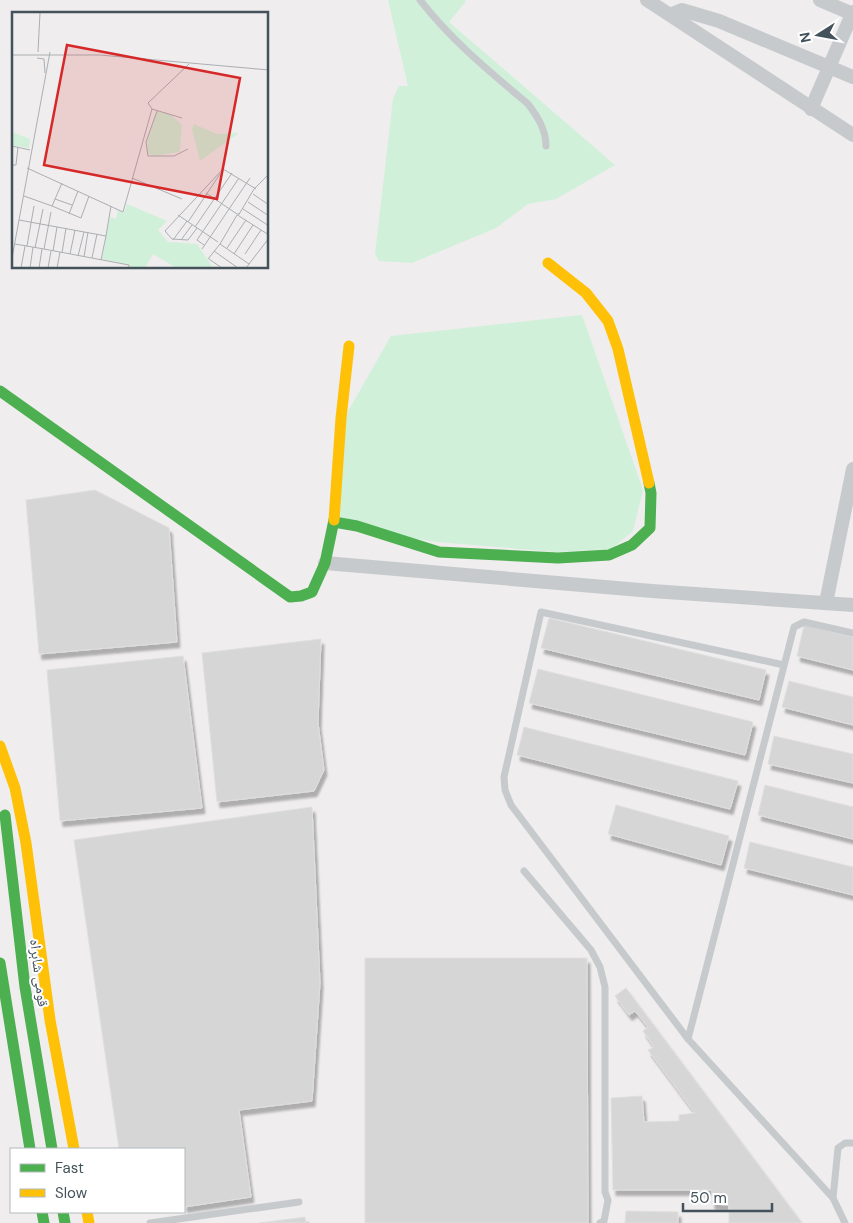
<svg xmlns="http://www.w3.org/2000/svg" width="853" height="1223" font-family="'DM Sans','Noto Naskh Arabic',sans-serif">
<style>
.green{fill:#d0f0d9}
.building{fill:#d6d6d7;stroke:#e0dfe0;filter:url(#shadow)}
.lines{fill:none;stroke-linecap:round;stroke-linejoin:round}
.lane{stroke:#c7cacc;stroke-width:7}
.street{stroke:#c7cacc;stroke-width:14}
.fast{stroke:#4caf50;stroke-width:11}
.slow{stroke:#ffc107;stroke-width:11}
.labels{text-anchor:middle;stroke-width:4;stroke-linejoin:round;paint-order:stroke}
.street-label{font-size:15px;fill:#44525b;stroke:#fff}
.inset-road{fill:none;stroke:#abafb3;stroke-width:1}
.view{fill:#d62828;fill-opacity:0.15;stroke:#d62828;stroke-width:2.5}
.inset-edge{fill:none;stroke:#44525b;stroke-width:2.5}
</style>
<defs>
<filter id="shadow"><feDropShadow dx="3" dy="5.5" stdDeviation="1" flood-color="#0004"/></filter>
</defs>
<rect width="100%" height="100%" fill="#efeded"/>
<!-- green -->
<path class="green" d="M 388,0 L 464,0 L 466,1 L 449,22 L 615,165 L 556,199 L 528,204 L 496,228 L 412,263 L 379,261 L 375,254 L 393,99 L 399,86 L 408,86 Z
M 582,315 L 643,490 L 633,531 L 611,549 L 557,552 L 437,542 L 335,526 L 342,422 L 391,336 Z"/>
<!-- building -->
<path class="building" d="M 95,490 L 169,528 L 177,642 L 39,654 L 26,500 Z
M 549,618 L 766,670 L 759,700 L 541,648 Z
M 804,625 L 853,637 L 853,670 L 797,656 Z
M 321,639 L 318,723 L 324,770 L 314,791 L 217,802 L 202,653 Z
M 183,656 L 202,808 L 60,821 L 47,670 Z
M 538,669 L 753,722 L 745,755 L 529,703 Z
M 789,681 L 853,697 L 853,725 L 782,707 Z
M 524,727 L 738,781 L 730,809 L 517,755 Z
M 774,736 L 853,754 L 853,783 L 768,764 Z
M 765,785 L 853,807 L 853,839 L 758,815 Z
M 616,805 L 729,836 L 721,865 L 608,834 Z
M 312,807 L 320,983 L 312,1101 L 239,1110 L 251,1197 L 184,1207 L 184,1149 L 119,1149 L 74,840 Z
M 750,842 L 853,867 L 853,895 L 744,868 Z
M 365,958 L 587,958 L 588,1223 L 365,1223 Z
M 626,988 L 802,1223 L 729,1223 L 729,1205 L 712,1204 L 712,1190 L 613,1190 L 611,1098 L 642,1096 L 644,1122 L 679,1121 L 679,1115 L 695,1113 L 648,1050 L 654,1047 L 643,1031 L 648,1027 L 635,1011 L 629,1015 L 615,996 Z
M 626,1211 L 678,1212 L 678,1223 L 625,1223 Z
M 305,1217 L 306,1223 L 259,1223 Z"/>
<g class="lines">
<!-- lane -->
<path class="lane" d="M 420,0 C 452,41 489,71 528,104 C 538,117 546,130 546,146
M 784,665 L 541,612 L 504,777 L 505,790 L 511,805 L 688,1039 L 833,1198 L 845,1223
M 524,871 L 591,950 L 600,967 L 605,987 L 605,1192 L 608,1200 L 604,1221 L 600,1223
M 688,1039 L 794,627 L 804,622 L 853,633
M 833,1198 L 838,1148 L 845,1143 L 853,1143
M 150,1223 L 299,1202"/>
<!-- street -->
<path class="street" d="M 647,0 L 853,135
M 820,0 L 853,14
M 670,15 L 682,10 L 719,21 L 853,77
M 811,109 L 853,12
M 325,563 L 652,591 L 853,605
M 826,603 L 853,469"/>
<!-- fast -->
<path class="fast" d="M 0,391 L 290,597 L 301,596 L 312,592 L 325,563 L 334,520
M 334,522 L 357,526 L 439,552 L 558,558 L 609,555 L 632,545 L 650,528 L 651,493 L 649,483
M 5,815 L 25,987 L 52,1149
M 0,963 L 30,1149
M 42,1212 L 44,1223
M 63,1212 L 65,1223"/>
<!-- slow -->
<path class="slow" d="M 548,263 L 586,293 L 608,321 L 618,349 L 649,483
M 334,520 L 341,418 L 349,346
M 0,746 L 15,788 L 26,843 L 50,1020 L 74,1149
M 87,1212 L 89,1223"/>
</g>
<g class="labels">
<!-- street labels -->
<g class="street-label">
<text transform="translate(39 973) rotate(83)" y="5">قومی شاہراہ</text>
</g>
</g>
<!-- overview -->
<g transform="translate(12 12)">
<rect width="256" height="256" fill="#efeded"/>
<path d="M 145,99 L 159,103 L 170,113 L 168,140 L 141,144 L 136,141 L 135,130 ZM 182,112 L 205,122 L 227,121 L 188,149 L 180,117 ZM 0,120 L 18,127 L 17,136 L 0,133 ZM 115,192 L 155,209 L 146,218 L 156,230 L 185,232 L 201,256 L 165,256 L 141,242 L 133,256 L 118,256 L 118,253 L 90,247 L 98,205 L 104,207 L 106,198 L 112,201 Z" fill="#d0f0d9"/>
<path class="inset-road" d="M 26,40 L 28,1M 0,43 L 88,43 L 257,58M 25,46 L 32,47 L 33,61M 145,99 L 134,130 L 136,144 L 162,144 L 176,137M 170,106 L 140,97 L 136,91 L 177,52M 0,134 L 18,138M 0,153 L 4,153 L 6,135M 15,156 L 111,200 L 140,97M 120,166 L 170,187M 194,181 L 225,202M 241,182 L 257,193M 12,184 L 40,194 L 50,171M 43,187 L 60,193M 236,190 L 257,204M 40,194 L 69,206 L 77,184M 231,197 L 257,214M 39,200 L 32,237 L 117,253 L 117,256M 226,201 L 226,204 L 242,177 L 257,162M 57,202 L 66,179M 166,203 L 206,230M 227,204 L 257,223M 7,208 L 94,224 L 89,248M 176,210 L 208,162M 183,215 L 220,161M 185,216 L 176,228 L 160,227 L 153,219 L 211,157 L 244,177M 94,224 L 99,194M 161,228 L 175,209M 169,228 L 180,213M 3,232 L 32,237M 208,232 L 225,203M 208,232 L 237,252M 192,233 L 185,228 L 227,166M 15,234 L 22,194M 23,236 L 31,197M 215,236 L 234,208M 190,237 L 238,166M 41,239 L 45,215M 202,239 L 226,256M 50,241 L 54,216M 58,242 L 63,218M 222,242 L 241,213M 233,242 L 249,218M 66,244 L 72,220M 72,245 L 76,220M 0,246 L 38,40M 80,246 L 85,222M 196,247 L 208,232M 197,247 L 210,256M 9,256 L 13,234M 18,256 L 21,235M 27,256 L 30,237M 36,256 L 39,239M 45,256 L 48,240M 234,256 L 257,226"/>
<path class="view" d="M 55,33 L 228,66 L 205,187 L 32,153 Z"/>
<rect width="256" height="256" class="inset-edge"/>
</g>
<!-- legend -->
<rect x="10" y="1148" width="175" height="65" fill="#ffffff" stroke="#b4babd"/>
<rect x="20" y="1164" width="25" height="8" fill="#4caf50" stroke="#b4babd"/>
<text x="55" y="1173" font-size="15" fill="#44525b">Fast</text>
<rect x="20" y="1189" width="25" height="8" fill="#ffc107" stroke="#b4babd"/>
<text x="55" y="1198" font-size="15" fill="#44525b">Slow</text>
<!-- north arrow -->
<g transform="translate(818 35) rotate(259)" stroke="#ffffff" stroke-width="4" paint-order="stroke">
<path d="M0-4L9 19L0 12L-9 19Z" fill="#44525b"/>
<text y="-8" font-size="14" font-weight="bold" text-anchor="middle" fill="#44525b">N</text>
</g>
<!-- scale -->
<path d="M683 1203v8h89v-8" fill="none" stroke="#44525b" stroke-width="2.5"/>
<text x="690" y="1203" font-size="15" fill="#44525b" stroke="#ffffff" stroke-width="4" paint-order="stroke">50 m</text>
</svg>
